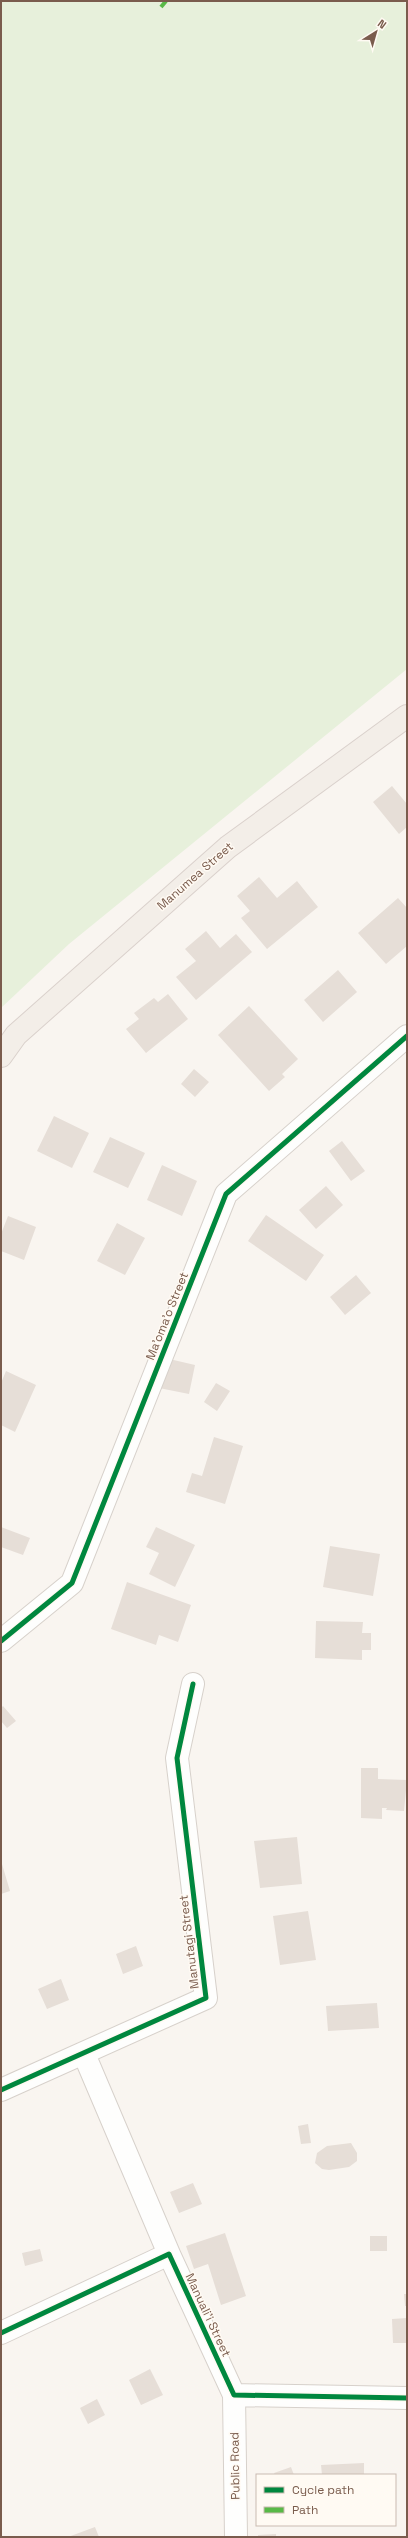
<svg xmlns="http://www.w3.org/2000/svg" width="408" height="2538" font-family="'Space Grotesk',sans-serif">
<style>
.green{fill:#e7f0db}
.building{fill:#e6ded7}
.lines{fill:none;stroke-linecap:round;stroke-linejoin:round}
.minor-casing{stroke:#d7d1cb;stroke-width:24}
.major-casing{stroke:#dad1cc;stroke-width:24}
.minor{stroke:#fefefd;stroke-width:22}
.major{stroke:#f3eee8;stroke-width:22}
.quiet{stroke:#58b947;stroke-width:4;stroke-dasharray:8 4;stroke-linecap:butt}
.cycleway-casing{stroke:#fffaf3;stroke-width:8}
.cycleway{stroke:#00873e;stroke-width:5}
.labels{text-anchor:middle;stroke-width:3;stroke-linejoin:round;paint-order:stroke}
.street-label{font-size:12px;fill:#7a5c4d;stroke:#fffaf3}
</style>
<rect width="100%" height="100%" fill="#f9f5f0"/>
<!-- green -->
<path class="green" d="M 1,1 L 402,1 L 407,4 L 407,669 L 69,944 L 1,1008 Z"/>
<!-- building -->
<path class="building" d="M 392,786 L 407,804 L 407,827 L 399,834 L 373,802 Z
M 259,877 L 277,898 L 297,881 L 318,907 L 267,949 L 241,918 L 250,911 L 237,896 Z
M 398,898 L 407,908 L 407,946 L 386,964 L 358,933 Z
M 206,931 L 220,948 L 236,934 L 252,952 L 196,1000 L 176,977 L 196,961 L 185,949 Z
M 338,970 L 357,992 L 323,1022 L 304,1000 Z
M 168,994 L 188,1019 L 146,1053 L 126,1029 L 139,1019 L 134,1013 L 154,998 L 158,1002 Z
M 249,1006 L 298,1059 L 282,1074 L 285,1077 L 269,1091 L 218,1035 Z
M 194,1069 L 209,1082 L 195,1097 L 181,1084 Z
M 54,1116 L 89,1133 L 72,1168 L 37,1151 Z
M 110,1137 L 145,1153 L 128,1188 L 93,1172 Z
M 342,1141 L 365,1171 L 351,1181 L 329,1151 Z
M 162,1165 L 197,1181 L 182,1216 L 147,1200 Z
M 326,1186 L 343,1205 L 316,1229 L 299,1210 Z
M 266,1215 L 324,1255 L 306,1281 L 248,1241 Z
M 8,1216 L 36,1227 L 24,1260 L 1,1251 L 1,1234 Z
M 117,1223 L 145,1238 L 125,1275 L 97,1261 Z
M 356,1275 L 371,1293 L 345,1315 L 330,1297 Z
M 165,1358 L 195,1365 L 189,1394 L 159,1388 Z
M 6,1371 L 36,1385 L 15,1432 L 1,1425 L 1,1383 Z
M 216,1383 L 230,1391 L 217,1411 L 204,1402 Z
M 214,1437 L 243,1446 L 225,1504 L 186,1492 L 192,1473 L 202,1476 Z
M 1,1527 L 30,1538 L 23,1555 L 1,1547 Z
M 156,1527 L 195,1545 L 175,1587 L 149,1574 L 159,1553 L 146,1547 Z
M 330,1546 L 380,1554 L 373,1596 L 323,1587 Z
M 127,1582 L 191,1605 L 178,1642 L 159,1635 L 156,1645 L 111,1629 Z
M 316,1621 L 363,1622 L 362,1633 L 371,1633 L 371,1650 L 362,1650 L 362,1660 L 315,1658 Z
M 3,1706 L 16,1721 L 7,1728 L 1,1721 L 1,1708 Z
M 361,1768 L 378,1768 L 378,1779 L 407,1780 L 404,1811 L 386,1810 L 387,1808 L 382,1808 L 382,1819 L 361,1818 Z
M 297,1837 L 302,1884 L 260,1888 L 254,1841 Z
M 2,1864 L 10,1891 L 1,1894 L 1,1865 Z
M 308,1911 L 316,1960 L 280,1965 L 273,1916 Z
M 136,1946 L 143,1966 L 123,1974 L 116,1954 Z
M 61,1979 L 69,2000 L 47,2009 L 38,1989 Z
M 377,2003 L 379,2028 L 328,2031 L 326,2006 Z
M 308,2124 L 311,2143 L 301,2144 L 298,2126 Z
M 351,2143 L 357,2153 L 357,2161 L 349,2167 L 329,2170 L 322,2169 L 315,2163 L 317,2153 L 327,2146 Z
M 193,2183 L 202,2204 L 179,2213 L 170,2192 Z
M 225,2233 L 246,2296 L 221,2305 L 208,2264 L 194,2269 L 186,2246 Z
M 370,2236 L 387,2236 L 387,2251 L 370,2251 Z
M 40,2249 L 43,2261 L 25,2266 L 22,2253 Z
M 404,2294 L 407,2294 L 407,2306 L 405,2306 Z
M 407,2318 L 407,2343 L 393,2343 L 392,2319 Z
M 150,2369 L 163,2395 L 141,2405 L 129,2380 Z
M 97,2399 L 105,2415 L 88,2424 L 80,2408 Z
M 364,2463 L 364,2475 L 322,2475 L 321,2465 Z
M 291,2467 L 294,2475 L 275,2475 L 274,2473 Z
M 95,2527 L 99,2537 L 68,2537 Z
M 276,2534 L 276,2537 L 258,2537 L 258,2535 Z"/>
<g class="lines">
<!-- minor casing -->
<g class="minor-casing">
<path id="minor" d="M 1,1641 L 72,1583 L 226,1194 L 407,1036
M 84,2054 L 169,2254
M 1,2090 L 206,1998 L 177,1758 L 193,1684
M 1,2333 L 169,2254 L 234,2395 L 407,2398
M 234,2395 L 236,2537"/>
</g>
<!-- major casing -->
<g class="major-casing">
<path id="major" d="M 1,1056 L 16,1035 L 228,847 L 407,716"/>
</g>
<!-- minor -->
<use href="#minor" class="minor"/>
<!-- major -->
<use href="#major" class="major"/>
<!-- quiet -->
<path class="quiet" d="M 161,7 L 166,1"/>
<!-- cycleway casing -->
<g class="cycleway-casing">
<path id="cycleway" d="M 1,1641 L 72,1583 L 226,1194 L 407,1036
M 1,2090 L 206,1998 L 177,1758 L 193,1684
M 1,2333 L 169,2254 L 234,2395 L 407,2398"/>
</g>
<!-- cycleway -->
<use href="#cycleway" class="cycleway"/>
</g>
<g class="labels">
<!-- street labels -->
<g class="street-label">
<text transform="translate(195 876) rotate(-41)" y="4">Manumea Street</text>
<text transform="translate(167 1316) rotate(-68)" y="4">Ma'oma'o Street</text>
<text transform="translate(189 1942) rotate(-97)" y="4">Manutagi Street</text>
<text transform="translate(208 2315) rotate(65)" y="4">Manuali'i Street</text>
<text transform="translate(235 2466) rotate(-91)" y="4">Public Road</text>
</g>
</g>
<!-- border -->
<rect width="408" height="2538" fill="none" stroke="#7a5c4d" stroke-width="4"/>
<!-- legend -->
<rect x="256" y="2474" width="140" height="52" fill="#fffaf3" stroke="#cabbb1"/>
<rect x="264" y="2487" width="20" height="6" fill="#00873e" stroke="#cabbb1"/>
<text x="292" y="2494" font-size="12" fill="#7a5c4d">Cycle path</text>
<rect x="264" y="2507" width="20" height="6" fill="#58b947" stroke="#cabbb1"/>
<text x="292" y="2514" font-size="12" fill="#7a5c4d">Path</text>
<!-- north arrow -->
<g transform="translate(376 32) rotate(37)" stroke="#fffaf3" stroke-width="3" paint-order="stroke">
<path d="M0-3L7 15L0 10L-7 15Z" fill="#7a5c4d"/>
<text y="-6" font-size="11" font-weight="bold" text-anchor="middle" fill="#7a5c4d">N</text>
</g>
</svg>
